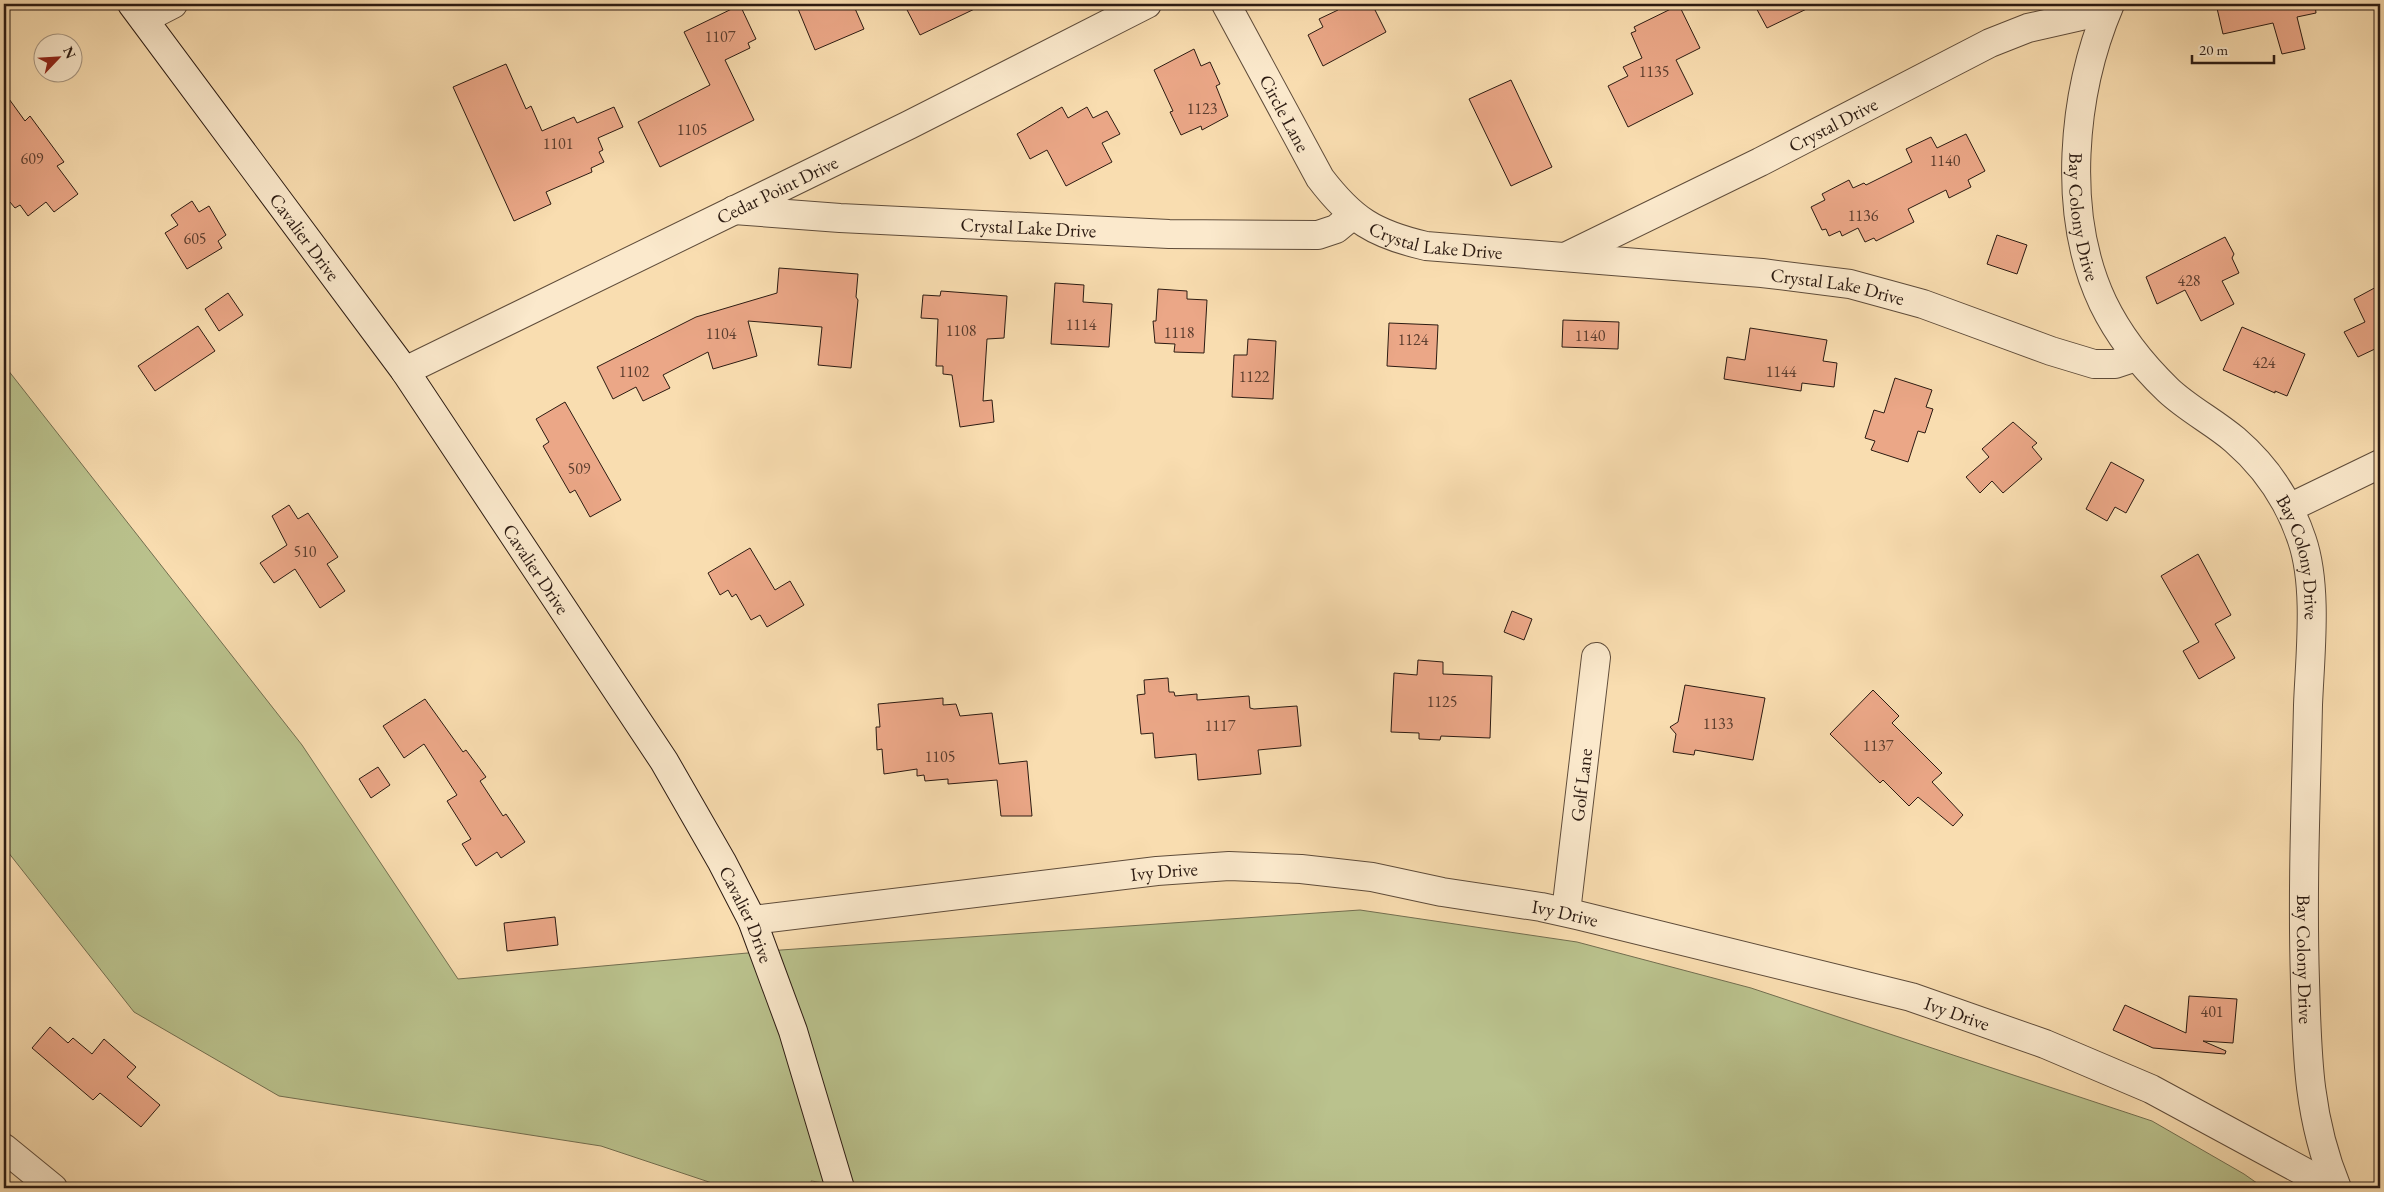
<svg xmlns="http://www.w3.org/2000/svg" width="2384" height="1192" font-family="'EB Garamond',serif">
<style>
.green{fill:#bac28d;stroke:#736e50}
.building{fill:#eba787;stroke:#2c1b12}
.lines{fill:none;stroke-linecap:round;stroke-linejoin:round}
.street-casing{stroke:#5f4c3a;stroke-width:30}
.secondary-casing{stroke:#2c1b12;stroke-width:30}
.street{stroke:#fbe9cc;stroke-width:28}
.secondary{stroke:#fbe9cc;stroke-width:28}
.labels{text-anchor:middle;stroke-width:4.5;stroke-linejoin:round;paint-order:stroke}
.number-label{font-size:16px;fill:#5c3e2f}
.street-label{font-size:19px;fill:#2c1b12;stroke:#fbe9cc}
</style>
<rect width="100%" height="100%" fill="#f9ddb0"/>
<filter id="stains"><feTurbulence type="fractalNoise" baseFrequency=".004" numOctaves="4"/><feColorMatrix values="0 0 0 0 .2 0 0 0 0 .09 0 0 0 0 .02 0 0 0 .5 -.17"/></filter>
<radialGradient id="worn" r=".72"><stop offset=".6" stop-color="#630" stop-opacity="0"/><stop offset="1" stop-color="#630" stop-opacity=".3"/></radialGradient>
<!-- green -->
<path class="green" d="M 4,365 L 302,745 L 458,979 L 781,950 L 1360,910 L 1577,942 L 1751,988 L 2152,1121 L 2244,1174 L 2264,1188 L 862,1188 L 811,1181 L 812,1188 L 727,1188 L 601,1146 L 279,1096 L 134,1012 L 4,847 Z"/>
<!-- building -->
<path class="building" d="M 796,4 L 853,4 L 864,29 L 815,50 Z
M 904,4 L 985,4 L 920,35 Z
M 1336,4 L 1372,4 L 1386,32 L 1323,66 L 1308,35 L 1323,27 L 1319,19 L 1338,10 Z
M 1754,4 L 1817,4 L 1767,28 Z
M 2216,4 L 2315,4 L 2316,13 L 2297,17 L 2305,49 L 2282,54 L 2273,23 L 2223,34 Z
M 740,5 L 756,39 L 748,43 L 750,48 L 725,60 L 754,120 L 660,167 L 638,122 L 710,85 L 684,32 Z
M 1679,5 L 1700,48 L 1676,60 L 1693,94 L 1628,127 L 1608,86 L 1628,76 L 1623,67 L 1642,58 L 1631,33 L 1636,31 L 1634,27 Z
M 1194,49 L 1201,66 L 1210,62 L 1220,84 L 1216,86 L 1228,116 L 1202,130 L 1201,126 L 1181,135 L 1170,112 L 1173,111 L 1154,70 Z
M 506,64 L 526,109 L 531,106 L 542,131 L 574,117 L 577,123 L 614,107 L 623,127 L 598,138 L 603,150 L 599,152 L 604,162 L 591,168 L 592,172 L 546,192 L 551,204 L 514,221 L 453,87 Z
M 1511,80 L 1552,167 L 1511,186 L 1469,99 Z
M 4,92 L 25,121 L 30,116 L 64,162 L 57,166 L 78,194 L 54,212 L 46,202 L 28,216 L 20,205 L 15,208 L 4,195 L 9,174 L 4,167 Z
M 1062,107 L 1068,118 L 1087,107 L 1093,118 L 1107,111 L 1120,134 L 1102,143 L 1112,162 L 1066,186 L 1047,150 L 1030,159 L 1017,134 Z
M 1966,134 L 1985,171 L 1968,180 L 1971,187 L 1949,198 L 1946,190 L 1908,209 L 1914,222 L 1876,241 L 1874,238 L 1865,242 L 1858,228 L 1842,236 L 1840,231 L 1829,236 L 1826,229 L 1822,230 L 1811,207 L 1825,200 L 1822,194 L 1849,180 L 1853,188 L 1864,183 L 1866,185 L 1912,162 L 1906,149 L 1931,137 L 1937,148 Z
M 192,201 L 199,212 L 209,206 L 226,235 L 218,241 L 222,248 L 187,269 L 165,233 L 178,225 L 171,215 Z
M 1997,235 L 2027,245 L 2017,274 L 1987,264 Z
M 2225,237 L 2234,254 L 2232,258 L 2239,273 L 2222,281 L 2234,304 L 2201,321 L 2185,290 L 2157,304 L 2146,277 Z
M 779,268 L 858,274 L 856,297 L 858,300 L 851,368 L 818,365 L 822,327 L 748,321 L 757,356 L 713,369 L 708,352 L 663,375 L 670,388 L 643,401 L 636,387 L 613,399 L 597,367 L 696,317 L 777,293 Z
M 1055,283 L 1084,285 L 1083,302 L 1112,304 L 1109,347 L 1051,344 Z
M 2380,285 L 2380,355 L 2377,348 L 2358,357 L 2344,332 L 2365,322 L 2354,299 Z
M 1158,289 L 1187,291 L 1187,299 L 1207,300 L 1204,353 L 1174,352 L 1175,344 L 1155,343 L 1153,321 L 1156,321 Z
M 941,291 L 1007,296 L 1004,338 L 987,339 L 983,401 L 992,400 L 994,422 L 960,427 L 952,375 L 943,374 L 943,366 L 936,366 L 938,319 L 921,318 L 923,295 L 940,296 Z
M 228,293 L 243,315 L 219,331 L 205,309 Z
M 1563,320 L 1619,322 L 1618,349 L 1562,347 Z
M 1389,323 L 1438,325 L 1436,369 L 1387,366 Z
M 198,326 L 215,351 L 155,391 L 138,366 Z
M 2242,327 L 2305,354 L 2287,396 L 2275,391 L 2275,393 L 2223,370 Z
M 1750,328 L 1827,340 L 1823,361 L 1837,363 L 1834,387 L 1802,383 L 1801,391 L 1724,379 L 1727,357 L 1745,360 Z
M 1248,339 L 1276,341 L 1273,399 L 1232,397 L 1234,355 L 1247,355 Z
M 1895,378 L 1932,390 L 1926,407 L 1933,409 L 1925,433 L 1918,431 L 1908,462 L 1871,450 L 1875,441 L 1865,438 L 1874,410 L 1884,413 Z
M 565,402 L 621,500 L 590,517 L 575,490 L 570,493 L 543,446 L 549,442 L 536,419 Z
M 2013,422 L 2037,443 L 2032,447 L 2042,459 L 2003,493 L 1992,481 L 1980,493 L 1966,477 L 1989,457 L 1982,449 Z
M 2111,462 L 2144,480 L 2126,513 L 2115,507 L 2107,521 L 2086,509 Z
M 289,505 L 298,519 L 308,513 L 338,557 L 327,564 L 345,591 L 320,608 L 295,569 L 274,583 L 260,563 L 287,545 L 272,516 Z
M 750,548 L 775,590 L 790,581 L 804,605 L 767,627 L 760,615 L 751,620 L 736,594 L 732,597 L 728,590 L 720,595 L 708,573 Z
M 2198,554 L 2231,615 L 2215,624 L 2235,658 L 2199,679 L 2183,651 L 2199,642 L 2161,576 Z
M 1512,611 L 1532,619 L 1524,640 L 1504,632 Z
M 1418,660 L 1443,662 L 1443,674 L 1492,676 L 1490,738 L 1441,736 L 1440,740 L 1419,739 L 1419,733 L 1391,732 L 1394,673 L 1417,675 Z
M 1168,678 L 1169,692 L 1174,692 L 1175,696 L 1197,694 L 1197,700 L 1249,696 L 1250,708 L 1254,709 L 1297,706 L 1301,746 L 1258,750 L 1261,774 L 1198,780 L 1196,754 L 1155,758 L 1153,733 L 1141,734 L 1137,695 L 1145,694 L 1144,680 Z
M 1685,685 L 1765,698 L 1753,760 L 1695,750 L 1694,755 L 1673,752 L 1676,734 L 1670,727 L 1678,722 Z
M 1873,690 L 1899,716 L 1892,723 L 1942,773 L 1932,782 L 1963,815 L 1953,826 L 1918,797 L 1909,806 L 1883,780 L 1880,783 L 1830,734 Z
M 943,698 L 943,705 L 956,704 L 960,716 L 992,713 L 999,764 L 1027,761 L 1032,816 L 1001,816 L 997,780 L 948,784 L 948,779 L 925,781 L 924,775 L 917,776 L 917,769 L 884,774 L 882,749 L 877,750 L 876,727 L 880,727 L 878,704 Z
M 425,699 L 463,752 L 466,750 L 486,777 L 480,781 L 503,816 L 506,814 L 525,842 L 501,858 L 497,852 L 476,866 L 462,844 L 471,839 L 447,801 L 457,795 L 424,744 L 404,758 L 383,726 Z
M 378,767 L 390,785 L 371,798 L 359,779 Z
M 555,917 L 558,945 L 507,951 L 504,923 Z
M 2189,996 L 2237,999 L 2233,1043 L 2203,1041 L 2226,1051 L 2225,1054 L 2153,1048 L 2113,1030 L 2125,1005 L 2186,1033 Z
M 50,1027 L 68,1043 L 73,1038 L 92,1054 L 104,1039 L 136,1067 L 127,1077 L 160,1105 L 141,1127 L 100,1093 L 93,1100 L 32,1048 Z"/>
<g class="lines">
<!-- street casing -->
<g class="street-casing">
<g id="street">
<path id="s1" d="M 1226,4 L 1320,178 C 1352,220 1374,234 1426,246 L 1762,273 L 1850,284 L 1923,304 L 2051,351 L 2094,364 L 2115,364 L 2136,357"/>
<path id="s2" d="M 2110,4 C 2072,93 2061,214 2103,303 C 2119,336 2142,365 2168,390 C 2188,409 2214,422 2235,440 C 2265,466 2289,501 2302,540 C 2318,587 2310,655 2308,705 C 2306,797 2302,889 2305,981 C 2307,1055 2308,1118 2337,1188"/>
<path d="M 144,19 L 173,4"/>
<path id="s3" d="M 734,210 L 840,218 L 1169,234 L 1318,235 L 1336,229 L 1353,215"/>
<path id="s4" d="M 1565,257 L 1760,162 L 1990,43 L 2028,28 L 2107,10"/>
<path id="s5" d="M 405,371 L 909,125 L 1147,4"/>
<path d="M 2289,508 L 2380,464"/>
<path id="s6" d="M 1566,912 L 1596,657"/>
<path id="s7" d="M 752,920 L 1157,871 L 1229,866 L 1301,869 L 1372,877 L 1442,892 L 1541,907 L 1577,915 L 1911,997 L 2045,1044 L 2151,1089 L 2334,1188"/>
<path d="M 4,1148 L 53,1188"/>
</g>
</g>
<!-- secondary casing -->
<g class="secondary-casing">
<g id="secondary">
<path id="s8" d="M 132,4 L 405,371 L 664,761 L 722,862 L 752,920 L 793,1031 L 840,1188"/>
</g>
</g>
<!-- street -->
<use href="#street" class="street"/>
<!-- secondary -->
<use href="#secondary" class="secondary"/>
</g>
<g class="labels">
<!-- number labels -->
<g class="number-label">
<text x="720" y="42">1107</text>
<text x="1654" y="77">1135</text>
<text x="1202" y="114">1123</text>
<text x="692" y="135">1105</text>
<text x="558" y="149">1101</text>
<text x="32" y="164">609</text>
<text x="1945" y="166">1140</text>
<text x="1863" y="221">1136</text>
<text x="195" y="244">605</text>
<text x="2189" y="286">428</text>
<text x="1081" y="330">1114</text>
<text x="961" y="336">1108</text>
<text x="1179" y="338">1118</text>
<text x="721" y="339">1104</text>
<text x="1590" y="341">1140</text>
<text x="1413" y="345">1124</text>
<text x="2264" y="368">424</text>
<text x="634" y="377">1102</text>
<text x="1781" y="377">1144</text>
<text x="1254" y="382">1122</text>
<text x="579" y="474">509</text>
<text x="305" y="557">510</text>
<text x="1442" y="707">1125</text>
<text x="1718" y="729">1133</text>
<text x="1220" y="731">1117</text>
<text x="1878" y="751">1137</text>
<text x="940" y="762">1105</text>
<text x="2212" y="1017">401</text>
</g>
<!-- street labels -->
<g class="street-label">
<text dy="7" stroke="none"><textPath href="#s1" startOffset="124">Circle Lane</textPath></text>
<text dy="7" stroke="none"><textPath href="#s4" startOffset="299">Crystal Drive</textPath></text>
<text dy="7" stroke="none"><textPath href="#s5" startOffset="414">Cedar Point Drive</textPath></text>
<text dy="7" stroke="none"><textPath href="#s2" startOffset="218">Bay Colony Drive</textPath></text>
<text dy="7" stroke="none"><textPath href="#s3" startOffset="295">Crystal Lake Drive</textPath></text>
<text dy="7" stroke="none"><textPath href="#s8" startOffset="290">Cavalier Drive</textPath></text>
<text dy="7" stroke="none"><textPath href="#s1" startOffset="336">Crystal Lake Drive</textPath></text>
<text dy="7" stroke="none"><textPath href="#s1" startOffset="741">Crystal Lake Drive</textPath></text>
<text dy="7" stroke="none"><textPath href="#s2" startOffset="638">Bay Colony Drive</textPath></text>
<text dy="7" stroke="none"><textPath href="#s8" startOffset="695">Cavalier Drive</textPath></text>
<text dy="7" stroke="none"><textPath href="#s6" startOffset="128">Golf Lane</textPath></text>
<text dy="7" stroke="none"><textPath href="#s7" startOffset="415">Ivy Drive</textPath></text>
<text dy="7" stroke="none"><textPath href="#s7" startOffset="820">Ivy Drive</textPath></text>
<text dy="7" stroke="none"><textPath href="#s8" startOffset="1100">Cavalier Drive</textPath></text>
<text dy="7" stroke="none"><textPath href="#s2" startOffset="1042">Bay Colony Drive</textPath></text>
<text dy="7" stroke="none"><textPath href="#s7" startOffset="1225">Ivy Drive</textPath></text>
</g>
</g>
<!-- margin -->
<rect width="2384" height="1192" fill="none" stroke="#f9ddb0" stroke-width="20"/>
<rect x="5" y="5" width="2374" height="1182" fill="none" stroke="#2c1b12" stroke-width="2.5"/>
<rect x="10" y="10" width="2364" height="1172" fill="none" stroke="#2c1b12"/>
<!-- north arrow -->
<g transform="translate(58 58) rotate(65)"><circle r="24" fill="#fbe9cc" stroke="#a89782"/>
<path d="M0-4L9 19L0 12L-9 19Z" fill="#8f2418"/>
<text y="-8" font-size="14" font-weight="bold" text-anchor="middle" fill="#2c1b12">N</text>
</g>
<!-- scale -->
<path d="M2192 55v8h82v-8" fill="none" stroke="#2c1b12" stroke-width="2.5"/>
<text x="2199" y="55" font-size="15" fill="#2c1b12" stroke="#fbe9cc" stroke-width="4" paint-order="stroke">20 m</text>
<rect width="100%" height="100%" filter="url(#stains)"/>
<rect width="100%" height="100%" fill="url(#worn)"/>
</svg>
